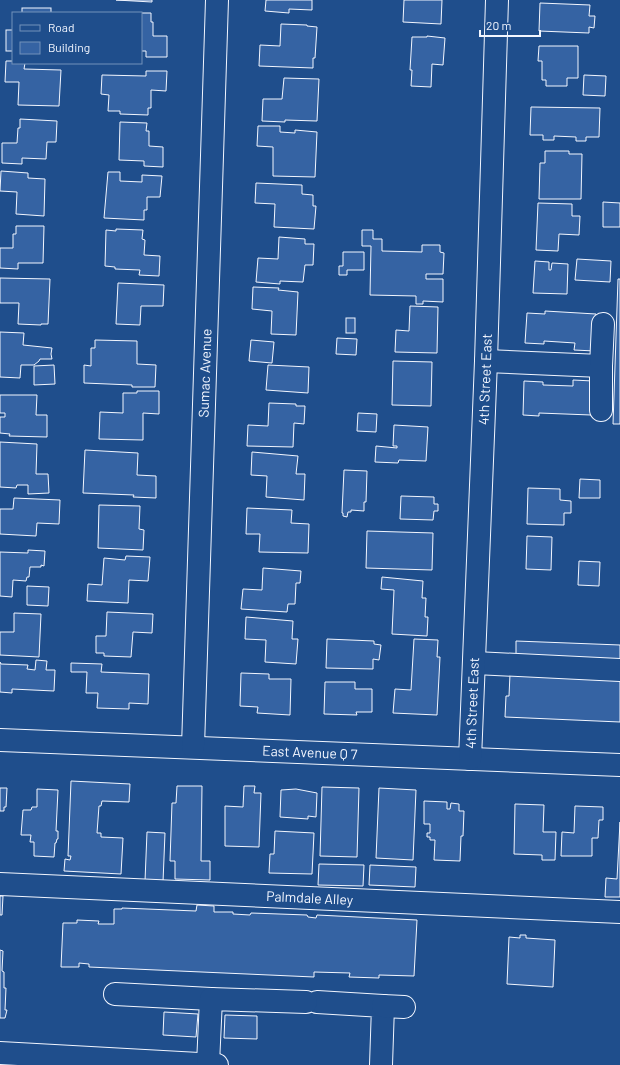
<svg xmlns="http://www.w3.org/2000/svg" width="620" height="1065" viewBox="0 0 620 1065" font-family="Barlow,sans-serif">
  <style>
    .building { fill: #3563a3; stroke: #f2f6ff }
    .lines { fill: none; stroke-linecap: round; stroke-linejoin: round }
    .minor-casing { stroke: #f2f6ff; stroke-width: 24 }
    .minor { stroke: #1f4e8c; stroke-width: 22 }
    .labels { text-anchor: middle; stroke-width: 3; stroke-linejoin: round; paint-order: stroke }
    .street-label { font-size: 14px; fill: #f2f6ff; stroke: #1f4e8c }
  </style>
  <rect width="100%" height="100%" fill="#1f4e8c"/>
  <!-- building -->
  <g class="building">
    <path d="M116,0H152V2Z"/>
    <path d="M266,0H312V10L289,9V13L265,11Z"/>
    <path d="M404,0H442L441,24L403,22Z"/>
    <path d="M540,3L590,5L589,16H595L594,28L589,27V33L539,31Z"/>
    <rect x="22" y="8" width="29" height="5"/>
    <path d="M124,13H151V22H153V36H167V57H146V51H141V13Z"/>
    <path d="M281,24L307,25V26L317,27L315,58H313V68L259,66L260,45L280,46Z"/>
    <rect x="6" y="30" width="7" height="21"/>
    <path d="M427,36L445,38L443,65L432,64L431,87L411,86L412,70H410L412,37H427Z"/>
    <path d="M539,46H578V78H567V86H546V80H542V61H538Z"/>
    <path d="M6,61H13V63H25L24,69L61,70L59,106L18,105L19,82H5Z"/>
    <path d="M146,71H167L166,91L151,90V108H148V115L120,114V111H108L109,95L101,94L102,75L146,76Z"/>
    <path d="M584,75L606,76L605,96L583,95Z"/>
    <path d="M284,78L319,79L317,121L285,120V122L262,121L263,99H282Z"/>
    <path d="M531,107L600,108L599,137H586V141H576V137L554,136V140H543V135H530Z"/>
    <path d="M20,119L57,121L56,142H47L46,159L22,158V164L2,163V143H17L18,128H20Z"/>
    <path d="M120,122L147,123L146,131H149V146L163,147V167L144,166V161L119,160Z"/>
    <path d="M258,126H280V132L295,133V130L317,132L315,177L273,176V147L257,146Z"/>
    <path d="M545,151H569V154H582L581,199H539L540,163H545Z"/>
    <path d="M1,171L28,173V178L45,179L44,216L16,214L17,192L0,191Z"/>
    <path d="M108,172H120V181L142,182V175L162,176L160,197H147V210H144V220L104,218Z"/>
    <path d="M256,183L302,185V194L313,195V206H316L314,229L274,227L275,204L255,203Z"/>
    <path d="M603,202L620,203V227H603Z"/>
    <path d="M538,203L572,204V216H580L579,235L559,234L558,251L536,250Z"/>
    <path d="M16,226H44L43,263H18V269L0,268V248H13V234H16Z"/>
    <path d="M116,229L143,230L142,239L145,240L144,255L160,256L159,276L139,275L140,270L115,269V267L105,266L106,230L116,231Z"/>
    <path d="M362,230H373V239H382V251L422,252V245H440V252L444,253L443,274H426V279H443V302L423,301V304H416V296L370,295L371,246H362Z"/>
    <path d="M279,237L305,239V244H314L313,265H305L303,282L280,281V284L256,282L258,258L278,259Z"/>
    <path d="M343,252H364V270H347V275H339V266H343Z"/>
    <path d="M577,259L611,261L610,282L575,280Z"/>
    <path d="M535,261L549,262V270H551L552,263L568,264L567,294L533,293Z"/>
    <path d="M0,278L50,279L48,324H41V325L18,324L19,303H0Z"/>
    <path d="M618,279H620V424H613Z"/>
    <path d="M118,283L164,285L163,306H141L140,325L116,324Z"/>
    <path d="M253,287L279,288L278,290L298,292L296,335L271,334L272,311L252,309Z"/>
    <path d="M410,306L438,307L437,353L395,352L396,330L409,331Z"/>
    <path d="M545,311L596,314L595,351L574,350L575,343L544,341V344L525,343L527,313L545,314Z"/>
    <rect x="346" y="318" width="9" height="15"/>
    <path d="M0,332L24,333L23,345L52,348L51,354L52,359H40L39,361L34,365H21L20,378L0,377Z"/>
    <path d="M337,338L357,339L356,355L336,354Z"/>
    <path d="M95,340L137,341V364L156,365L155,387H132V385L84,383V365L91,366V348H95Z"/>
    <path d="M251,340L274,342L272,363L249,361Z"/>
    <path d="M393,361L432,362L431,406L392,405Z"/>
    <path d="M54,365L55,384L34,385V366Z"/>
    <path d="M268,365L309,367L308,393L266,390Z"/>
    <path d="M573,380L593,381L591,415L539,413V416L523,415L524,381L543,382V385L573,386Z"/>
    <path d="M137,391H159V414L143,413V440L99,439L100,412L123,413V393H137Z"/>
    <path d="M0,395H37L36,415H47V437L9,436L10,434L0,433V417H5V413H0Z"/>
    <path d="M269,403L296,404V406H305L304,424L294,423L293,447L247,446L248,425L268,426Z"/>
    <path d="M358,413L377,414L376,432L357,431Z"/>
    <path d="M394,425L428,427L426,461L399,460L398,463L375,462L376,446L397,448V446H393Z"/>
    <path d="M0,442L37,444L36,474H48L49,493L28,494V485H17L16,488L0,487Z"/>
    <path d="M85,450L138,453L137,475L156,476V498L133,497L134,495L83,493Z"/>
    <path d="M252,452L298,456L296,474H305L304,500L266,497L267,476L251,475Z"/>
    <path d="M344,470L367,471L366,502H364V511L351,510V512H348L347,517L343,516V513H342Z"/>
    <path d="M580,479L600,480V498H579Z"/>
    <path d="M528,488L560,489V500L571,501V513H564V525L527,524Z"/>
    <path d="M401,496L434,497V504H438V511H434L433,520L400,519Z"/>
    <path d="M14,498L60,500L59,524L37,523L36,536L0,534V509H13Z"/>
    <path d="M99,505L140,506L139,529L144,530L143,550L98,548Z"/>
    <path d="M247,508L292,510L291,523L309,524L308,553L259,552L260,534H246Z"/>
    <path d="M367,531L433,533L432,570L366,568Z"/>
    <path d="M527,536L552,537L551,570L526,569Z"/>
    <path d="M28,550L45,551L44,566L41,565V567H30L29,577H27L26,581L13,580L12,597L0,596V552L28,553Z"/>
    <path d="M126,556L150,557L148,581L129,580L128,603L87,601L88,584L102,585L104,558L125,560Z"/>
    <path d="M579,561L600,562L599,586L578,585Z"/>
    <path d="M263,568L301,571L300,583H296L295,604H288L287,612L241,609L243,589L262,590Z"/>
    <path d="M382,577L423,581L422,598H426L425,617H428L427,636L392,634L394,590L381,589Z"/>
    <path d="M27,586L49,587L48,606L27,605Z"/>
    <path d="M107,612L153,614L152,633L133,632L131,657L104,656V653H96V636H106Z"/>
    <path d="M14,613L41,614L39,657L0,655V632H14Z"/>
    <path d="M246,617L293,621L292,639H298L296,664L265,662L266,640L245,639Z"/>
    <path d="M327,639L374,641V644L381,645L379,660L373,659V669L326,668Z"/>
    <path d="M414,639L438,640L437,657H440L437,715L393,713L395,689L411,690Z"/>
    <path d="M516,641L620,645V663L516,659Z"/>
    <path d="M36,660L47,661L46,670H55L54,691L12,689V693L0,692V662L1,664L28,665L27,669L35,670Z"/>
    <path d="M71,663L102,664L101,672L149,674L148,704L129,703V709L97,708L98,693H86L87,672H71Z"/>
    <path d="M241,673L269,674V679H291L290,715L257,713L258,707L240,706Z"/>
    <path d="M510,674L620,678V722L505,717L506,696H509Z"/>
    <path d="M325,682H355V689H372V712H356L357,715L324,714Z"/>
    <path d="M71,781L130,784L129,802L102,801L101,806H99L97,833H101V837L123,838L121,874L64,871L65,859L70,860L71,856H68Z"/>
    <path d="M177,786H202L201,861H210V880L175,879V861H170L172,803H176Z"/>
    <path d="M244,786H255L254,793H261L259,847L225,846V806L243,807Z"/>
    <path d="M322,787L359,788L357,857L320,856Z"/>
    <path d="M0,788H7L6,807H4V811H0Z"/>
    <path d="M379,788L416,790L413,860L376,858Z"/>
    <path d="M37,789L58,790L56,831H58V839H57L56,843H55L54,857L34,856V842H30L31,835H21L23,810H31L32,807H37Z"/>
    <path d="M296,789L317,793L316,817L308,816V819L280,817L281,790Z"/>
    <path d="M424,801L447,802V809H450L451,803L459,804V811H464L463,836H461L460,861L434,860L435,840H430V837H427V833H430V824H424Z"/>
    <path d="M515,804L544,805L543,832H556L555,860H542V855L514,854Z"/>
    <path d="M575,806L603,807V820H599L598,838H592V856H561L562,832L574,833Z"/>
    <path d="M620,822V897H605L606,878L617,879Z"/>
    <path d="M275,831L314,833L312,874L269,873L270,854H274Z"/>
    <path d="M147,832L165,833L163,882L145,881Z"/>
    <path d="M319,864L364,865L363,886L318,885Z"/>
    <path d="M370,865L416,867L415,887L369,885Z"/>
    <path d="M0,896H3L2,915H0Z"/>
    <path d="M197,905L214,906V912H233V914L250,915L251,913L307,915L308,917L316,918L317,915L417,920L414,976L379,975V978L349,977L350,973L314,972V977L89,967V964L79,963V967H61L63,923H77V920L99,921L98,924H114V909H122V908L196,911Z"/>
    <path d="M520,935H526V938L555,940L553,987L507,984L509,937L520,938Z"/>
    <path d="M0,950L3,951L2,971L4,972V988H6L5,1010H7L5,1018H0Z"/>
    <path d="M164,1012L198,1014L196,1037L163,1035Z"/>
    <path d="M225,1015L257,1016V1039L224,1038Z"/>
  </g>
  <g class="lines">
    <!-- minor casing -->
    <g class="minor-casing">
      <g id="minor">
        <path d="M486,361L601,366"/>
        <path d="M601,410V366L603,324"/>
        <path d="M475,663L620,670"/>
        <path id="s1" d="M0,740L620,765"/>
        <path id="s2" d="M193,747L217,0"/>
        <path id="s3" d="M470,759L486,361L497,0"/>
        <path id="s4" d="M0,884L620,912"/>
        <path d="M115,994L211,999"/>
        <path d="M317,1002L383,1006L381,1065"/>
        <path d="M383,1006L404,1007"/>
        <path d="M0,1053L217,1065"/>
        <path d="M208,1064L211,999L306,1002"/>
      </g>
    </g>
    <!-- minor -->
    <use href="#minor" class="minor"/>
  </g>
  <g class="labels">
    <!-- street labels -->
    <g class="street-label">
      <text dy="5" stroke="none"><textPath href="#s2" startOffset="374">Sumac Avenue</textPath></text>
      <text dy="5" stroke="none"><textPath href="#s3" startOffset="380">4th Street East</textPath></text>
      <text dy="5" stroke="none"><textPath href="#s3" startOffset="56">4th Street East</textPath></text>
      <text dy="5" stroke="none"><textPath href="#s1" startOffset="310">East Avenue Q 7</textPath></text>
      <text dy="5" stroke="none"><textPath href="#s4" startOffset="310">Palmdale Alley</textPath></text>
    </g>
  </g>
  <!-- legend -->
  <rect x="12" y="12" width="130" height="52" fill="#1f4e8c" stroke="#7391ba"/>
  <rect x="20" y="25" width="20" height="6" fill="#1f4e8c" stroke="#7391ba"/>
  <text x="48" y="32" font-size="12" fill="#f2f6ff">Road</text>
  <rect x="20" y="42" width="20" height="12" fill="#3563a3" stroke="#7391ba"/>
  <text x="48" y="52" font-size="12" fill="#f2f6ff">Building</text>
  <!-- scale -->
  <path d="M480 30v6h60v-6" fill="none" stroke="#f2f6ff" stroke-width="2"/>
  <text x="486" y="30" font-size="12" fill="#f2f6ff" stroke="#1f4e8c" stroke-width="3" paint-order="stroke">20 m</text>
</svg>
